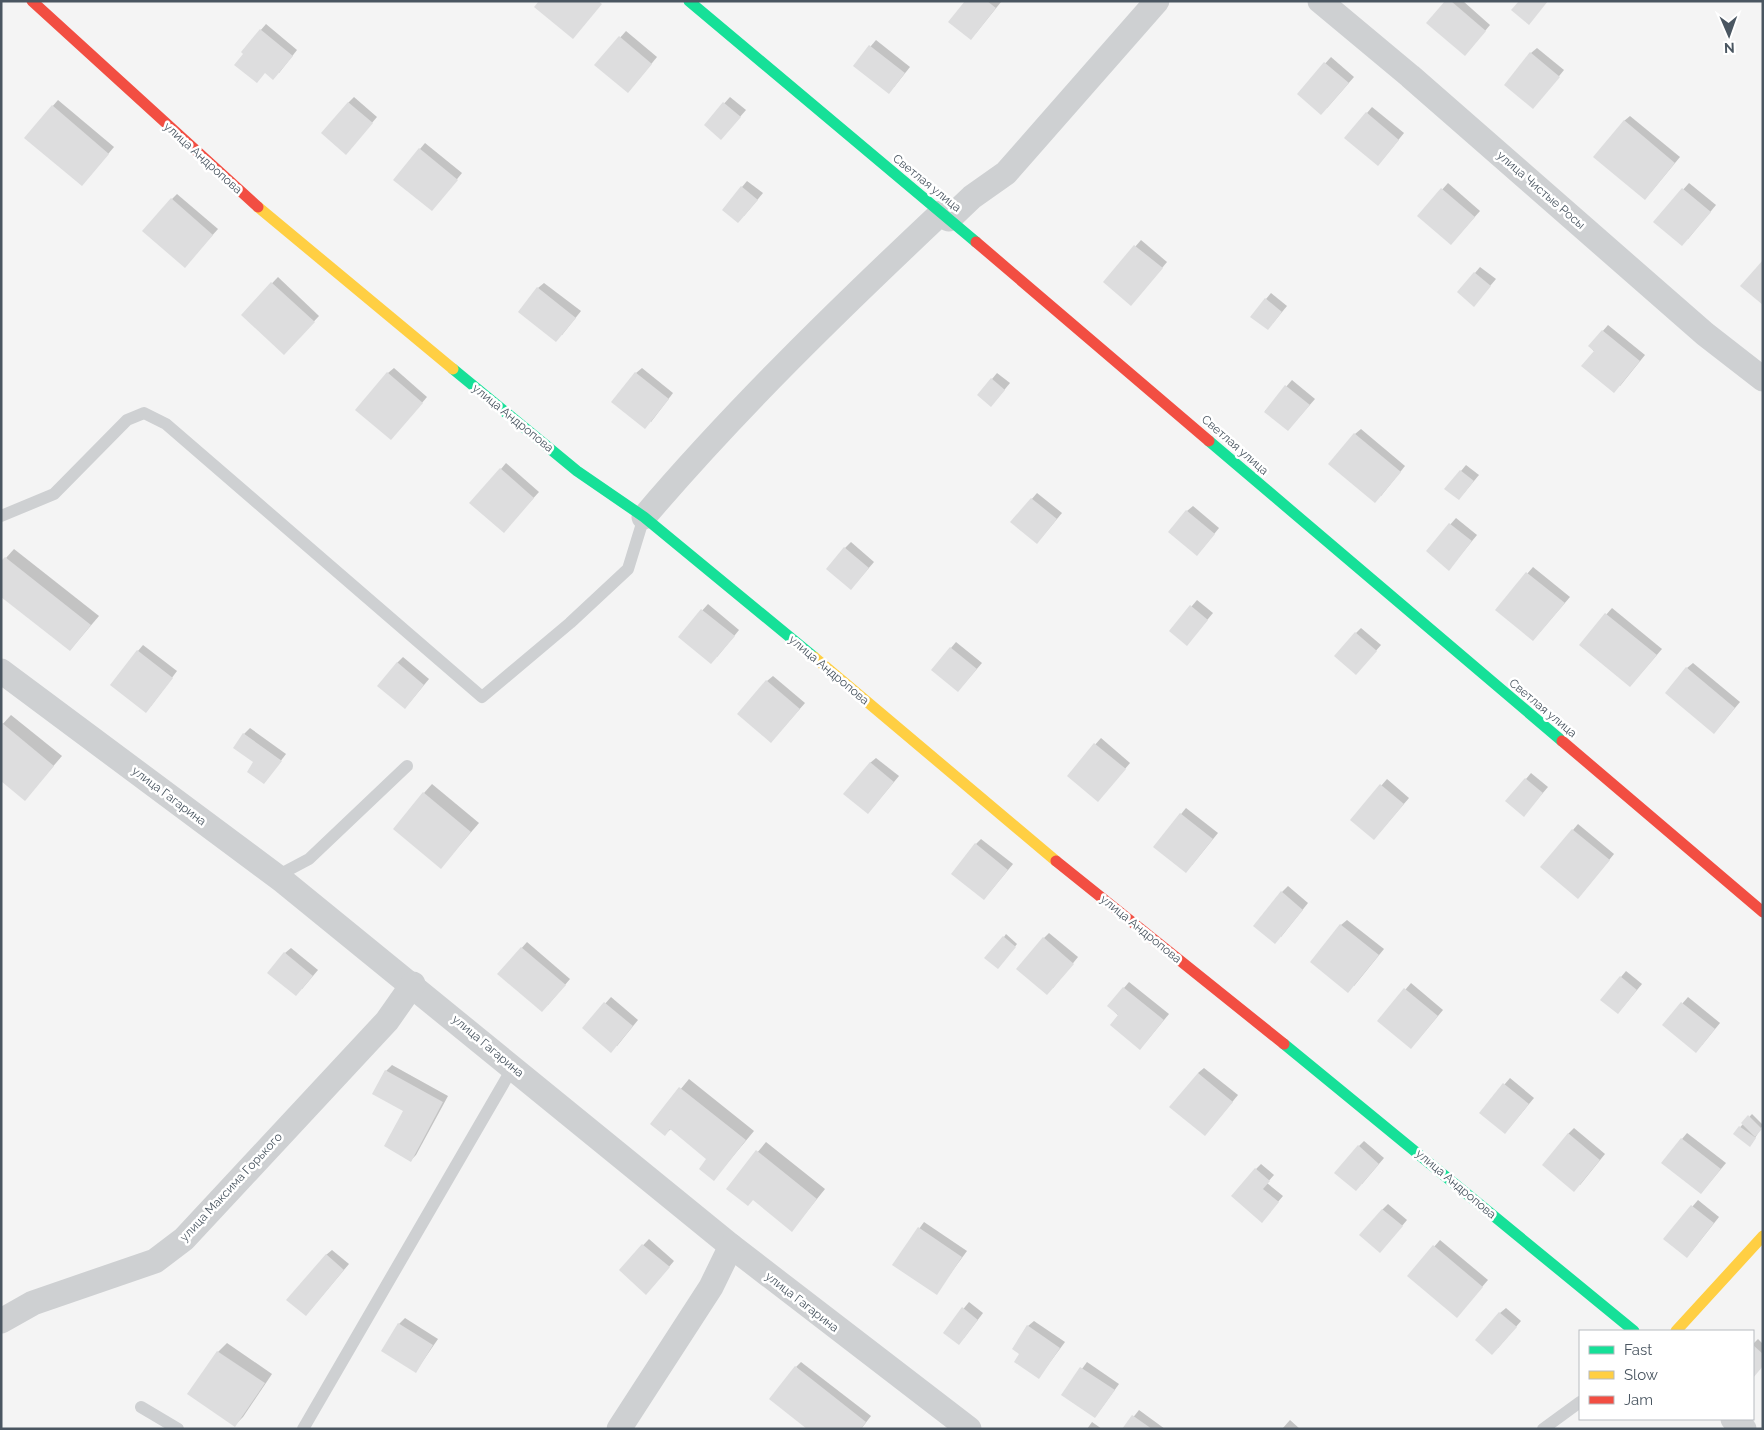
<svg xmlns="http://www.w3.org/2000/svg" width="1764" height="1430" viewBox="0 0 1764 1430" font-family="Raleway,sans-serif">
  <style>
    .shadow { fill: #0003 }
    .building { fill: #ddddde }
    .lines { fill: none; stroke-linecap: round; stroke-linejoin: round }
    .lane { stroke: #ced0d2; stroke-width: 12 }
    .street { stroke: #ced0d2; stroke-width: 25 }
    .fast { stroke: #16e098; stroke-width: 11 }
    .slow { stroke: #ffcf43; stroke-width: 11 }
    .jam { stroke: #f24e42; stroke-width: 11 }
    .labels { text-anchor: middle; stroke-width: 5; stroke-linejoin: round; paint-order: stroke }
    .street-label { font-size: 12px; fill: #4a5661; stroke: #fff }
  </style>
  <rect width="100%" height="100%" fill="#f4f4f4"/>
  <!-- shadow -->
  <g class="shadow">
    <path d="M966,1H1000L1001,2L976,33Z"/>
    <path d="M1447,1H1463L1490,25L1470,49Z"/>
    <path d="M266,24L297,50L279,73L242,52Z"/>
    <path d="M626,31L657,57L633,86L596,65Z"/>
    <path d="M876,40L910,67L894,87L855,65Z"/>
    <path d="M1537,48L1564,70L1538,102L1531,53Z"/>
    <path d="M1331,57L1354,77L1327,108L1298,94Z"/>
    <path d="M354,97L377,117L351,147L348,103Z"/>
    <path d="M730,97L746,110L726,133L705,125Z"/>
    <path d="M58,100L114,147L87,179L26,137Z"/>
    <path d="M1372,107L1404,133L1383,159L1367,113Z"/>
    <path d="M1630,116L1680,157L1651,192L1624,121Z"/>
    <path d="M425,143L462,173L437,204L395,179Z"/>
    <path d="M747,181L763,193L744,216L742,187Z"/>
    <path d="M1448,183L1480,211L1456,238L1419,216Z"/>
    <path d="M1689,183L1716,205L1688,239L1655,222Z"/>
    <path d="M177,194L218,229L190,260L172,199Z"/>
    <path d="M1141,240L1167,262L1137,298L1105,282Z"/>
    <path d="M1480,267L1496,279L1479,299L1459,292Z"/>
    <path d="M278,277L319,316L289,348L242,315Z"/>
    <path d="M544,283L581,311L562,335L538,288Z"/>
    <path d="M1271,293L1287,306L1273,323L1266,299Z"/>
    <path d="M1608,325L1645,355L1620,386L1590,346Z"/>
    <path d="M394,368L427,397L396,433L388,373Z"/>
    <path d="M642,368L673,393L651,422L636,373Z"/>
    <path d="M997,373L1010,383L996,400L992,379Z"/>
    <path d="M1292,380L1315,399L1293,424L1265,411Z"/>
    <path d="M1361,429L1405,466L1381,496L1355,434Z"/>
    <path d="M506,463L539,492L509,525L501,469Z"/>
    <path d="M1466,465L1479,475L1464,493L1461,471Z"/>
    <path d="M1037,493L1062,513L1042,537L1012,522Z"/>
    <path d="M1193,506L1219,528L1202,549L1187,511Z"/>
    <path d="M1456,518L1477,535L1454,563L1427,551Z"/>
    <path d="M851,542L874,562L856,583L845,548Z"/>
    <path d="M14,549L99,616L70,650L6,558Z"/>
    <path d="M1533,567L1570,597L1533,640L1497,609Z"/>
    <path d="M1197,600L1213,613L1192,638L1171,631Z"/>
    <path d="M708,604L739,630L717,657L680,636Z"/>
    <path d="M1612,608L1662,649L1630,686L1580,645Z"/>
    <path d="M1361,628L1381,645L1361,668L1356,633Z"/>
    <path d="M956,642L982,663L963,685L951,648Z"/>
    <path d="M143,645L177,671L151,706L138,651Z"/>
    <path d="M403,657L429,679L410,702L397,663Z"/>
    <path d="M1693,663L1740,702L1719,727L1687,668Z"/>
    <path d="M773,676L805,703L776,736L767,681Z"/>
    <path d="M11,715L62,756L25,799L1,726Z"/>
    <path d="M250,728L286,754L264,783L244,734Z"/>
    <path d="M1101,738L1130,763L1103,795L1068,776Z"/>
    <path d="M876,758L899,776L873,807L870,763Z"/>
    <path d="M1531,773L1548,787L1529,809L1526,779Z"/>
    <path d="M1387,779L1409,798L1379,833L1352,820Z"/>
    <path d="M432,784L479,823L441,867L424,793Z"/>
    <path d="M1186,808L1218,833L1192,865L1155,846Z"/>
    <path d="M1578,824L1614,854L1583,892L1542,867Z"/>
    <path d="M981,839L1013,864L989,893L976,844Z"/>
    <path d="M1288,886L1308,903L1281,937L1282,892Z"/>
    <path d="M1347,920L1384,949L1354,986L1341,925Z"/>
    <path d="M1049,933L1078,957L1053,988L1044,938Z"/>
    <path d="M1006,934L1017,944L1000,965L1004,937Z"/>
    <path d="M527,942L570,979L548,1005L499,974Z"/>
    <path d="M291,948L318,970L302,989L285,953Z"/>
    <path d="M1626,971L1642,984L1623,1007L1602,1000Z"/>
    <path d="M1129,982L1169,1014L1145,1043L1109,1006Z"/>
    <path d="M1411,983L1443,1010L1417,1041L1379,1021Z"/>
    <path d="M611,997L638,1020L617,1046L584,1028Z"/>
    <path d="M1688,997L1720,1023L1702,1045L1664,1025Z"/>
    <path d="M392,1065L448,1096L416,1155L411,1160L405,1111L386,1071Z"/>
    <path d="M1204,1068L1238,1095L1210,1129L1198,1073Z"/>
    <path d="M1510,1078L1534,1098L1510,1127L1481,1112Z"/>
    <path d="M689,1079L754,1131L714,1179L708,1159L671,1129L665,1134L652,1124Z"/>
    <path d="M1752,1114L1763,1125L1752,1143L1734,1134Z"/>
    <path d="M1574,1128L1605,1154L1580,1185L1568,1134Z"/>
    <path d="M1687,1133L1726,1163L1701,1193L1682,1139Z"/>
    <path d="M1364,1141L1384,1158L1362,1184L1359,1146Z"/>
    <path d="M766,1142L825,1189L792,1230L753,1199L728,1188Z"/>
    <path d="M1261,1164L1274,1175L1267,1183L1283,1196L1267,1215L1256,1169Z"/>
    <path d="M1698,1200L1719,1217L1692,1251L1665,1239Z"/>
    <path d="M1388,1204L1407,1220L1385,1246L1382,1210Z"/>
    <path d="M924,1222L967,1251L936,1293L894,1264Z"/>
    <path d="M649,1239L674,1261L652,1287L620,1270Z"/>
    <path d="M1440,1240L1488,1280L1462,1310L1409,1276Z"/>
    <path d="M332,1250L349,1264L311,1309L326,1255Z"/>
    <path d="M969,1302L983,1313L964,1338L944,1333Z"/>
    <path d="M1506,1308L1521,1321L1498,1348L1500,1313Z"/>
    <path d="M405,1318L438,1339L416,1371L399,1324Z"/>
    <path d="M1034,1321L1065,1342L1039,1377L1020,1353L1028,1326Z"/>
    <path d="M1758,1339L1763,1344V1365L1753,1377V1344Z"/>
    <path d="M227,1343L272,1374L243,1417L235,1425L189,1394L218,1352Z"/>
    <path d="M801,1362L871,1416L861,1429L796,1367Z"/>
    <path d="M1087,1362L1119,1384L1095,1417L1063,1395Z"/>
    <path d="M1139,1410L1165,1429H1124Z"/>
    <path d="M1290,1420L1300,1429H1282Z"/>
    <path d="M1092,1422L1102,1429H1087Z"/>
  </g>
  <!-- building -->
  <g class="building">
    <path d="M539,1H598L602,4L573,39L534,7Z"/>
    <path d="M965,1H987L996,8L971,40L948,22Z"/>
    <path d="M1445,1H1451L1486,31L1465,56L1426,23Z"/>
    <path d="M1519,1H1548L1529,25L1511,10Z"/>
    <path d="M260,29L293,56L273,80L265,73L257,83L234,65L243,54L241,52Z"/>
    <path d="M619,36L652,64L628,93L594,65Z"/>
    <path d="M869,45L905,73L889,94L853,66Z"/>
    <path d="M1530,52L1560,77L1533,109L1504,85Z"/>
    <path d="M1324,62L1349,83L1321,115L1297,94Z"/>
    <path d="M348,102L373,123L346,155L321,133Z"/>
    <path d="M723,102L741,117L721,140L704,125Z"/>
    <path d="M52,105L109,154L82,186L24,138Z"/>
    <path d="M1366,112L1399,140L1378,166L1344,138Z"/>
    <path d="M1624,120L1675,163L1645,200L1593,157Z"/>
    <path d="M419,148L458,180L432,211L393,180Z"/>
    <path d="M741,186L758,200L738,223L722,210Z"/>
    <path d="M1441,188L1475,217L1451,245L1417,216Z"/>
    <path d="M1682,188L1711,212L1682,246L1653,222Z"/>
    <path d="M171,198L213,235L185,268L142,231Z"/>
    <path d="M1134,245L1163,268L1131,306L1103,282Z"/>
    <path d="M1763,260V305L1740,286Z"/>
    <path d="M1474,272L1491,286L1474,307L1457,292Z"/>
    <path d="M271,282L315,322L284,355L241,315Z"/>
    <path d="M537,287L576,318L556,342L518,312Z"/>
    <path d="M1265,298L1282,312L1268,330L1250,317Z"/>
    <path d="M1602,330L1640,361L1614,393L1581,366L1594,351L1588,346Z"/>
    <path d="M387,372L423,403L391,440L355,410Z"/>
    <path d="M635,372L669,399L645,429L611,402Z"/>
    <path d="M991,378L1005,390L991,407L977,395Z"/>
    <path d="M1285,385L1310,405L1288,431L1264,412Z"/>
    <path d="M1354,433L1401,472L1375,503L1328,464Z"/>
    <path d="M500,468L534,498L504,533L469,503Z"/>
    <path d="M1460,470L1474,481L1459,500L1444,489Z"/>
    <path d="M1031,498L1057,519L1037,544L1010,522Z"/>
    <path d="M1186,510L1215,534L1197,556L1168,532Z"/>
    <path d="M1449,523L1472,541L1449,571L1426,551Z"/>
    <path d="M844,547L869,568L851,590L826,569Z"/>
    <path d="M5,557L91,625L70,651L1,597V561Z"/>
    <path d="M1526,572L1565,603L1533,641L1495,610Z"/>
    <path d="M1190,605L1208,620L1187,646L1169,631Z"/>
    <path d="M701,609L735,636L711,664L678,637Z"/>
    <path d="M1605,613L1657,655L1630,687L1579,645Z"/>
    <path d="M1355,632L1377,651L1356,675L1334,656Z"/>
    <path d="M950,647L977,669L958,692L931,670Z"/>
    <path d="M137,650L173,678L146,713L110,685Z"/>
    <path d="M397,662L424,685L405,709L377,686Z"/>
    <path d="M1686,667L1735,708L1714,734L1665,693Z"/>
    <path d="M766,680L800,709L771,743L737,714Z"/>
    <path d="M1,722L54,766L25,801L1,781Z"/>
    <path d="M243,733L282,761L264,784L247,772L253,762L233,748Z"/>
    <path d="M1094,743L1126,769L1098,802L1067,776Z"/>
    <path d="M870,762L894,782L868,814L843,794Z"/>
    <path d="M1525,778L1543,793L1524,817L1505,801Z"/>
    <path d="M1380,784L1404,804L1374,840L1350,820Z"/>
    <path d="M423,792L471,832L441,869L393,829Z"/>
    <path d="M1180,813L1213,839L1186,873L1153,847Z"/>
    <path d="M1572,829L1610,860L1578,899L1540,867Z"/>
    <path d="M975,843L1008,870L984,900L951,874Z"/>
    <path d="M1281,891L1303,910L1275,944L1253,926Z"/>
    <path d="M1340,924L1379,955L1348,993L1310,962Z"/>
    <path d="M1003,936L1016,947L998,969L984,958Z"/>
    <path d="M1043,937L1074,964L1047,995L1016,969Z"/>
    <path d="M521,947L566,985L542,1012L497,974Z"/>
    <path d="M284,952L313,976L296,996L267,973Z"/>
    <path d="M1620,976L1637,990L1618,1014L1600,1000Z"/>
    <path d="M1123,987L1164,1020L1140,1050L1110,1025L1118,1015L1107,1006Z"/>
    <path d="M1404,988L1438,1016L1411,1049L1377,1021Z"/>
    <path d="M604,1002L633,1026L611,1053L582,1028Z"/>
    <path d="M1681,1002L1715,1029L1696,1053L1662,1025Z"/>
    <path d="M385,1070L443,1102L411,1162L384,1146L403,1111L372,1094Z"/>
    <path d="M1198,1073L1233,1102L1205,1136L1169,1107Z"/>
    <path d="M1503,1083L1529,1104L1505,1134L1479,1113Z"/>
    <path d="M679,1087L746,1140L714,1181L699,1169L706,1159L670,1129L665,1136L650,1124Z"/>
    <path d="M1748,1115L1762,1129L1755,1137L1741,1123Z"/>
    <path d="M1739,1126L1756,1138L1750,1147L1733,1134Z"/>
    <path d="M1568,1133L1600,1160L1574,1192L1542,1165Z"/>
    <path d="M1681,1138L1721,1169L1701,1194L1661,1163Z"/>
    <path d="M1358,1145L1379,1164L1356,1191L1334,1173Z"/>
    <path d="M756,1150L817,1199L792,1232L753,1200L748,1206L726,1189Z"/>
    <path d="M1255,1168L1270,1181L1263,1189L1279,1202L1262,1223L1231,1196Z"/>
    <path d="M1691,1205L1714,1223L1687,1258L1663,1239Z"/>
    <path d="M1382,1209L1403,1226L1380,1253L1359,1235Z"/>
    <path d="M918,1227L962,1257L937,1295L892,1265Z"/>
    <path d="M642,1244L670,1267L646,1295L619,1270Z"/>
    <path d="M1433,1245L1483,1287L1457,1318L1407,1276Z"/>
    <path d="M326,1254L344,1270L306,1316L286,1300Z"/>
    <path d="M962,1307L978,1320L959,1345L943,1333Z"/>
    <path d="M1499,1312L1517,1327L1492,1355L1475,1340Z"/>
    <path d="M398,1323L433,1345L416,1373L381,1351Z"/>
    <path d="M1027,1325L1060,1348L1039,1379L1014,1362L1019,1354L1012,1349Z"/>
    <path d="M1753,1345L1763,1354V1366L1753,1378Z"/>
    <path d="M217,1351L265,1383L235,1427L187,1394Z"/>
    <path d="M795,1366L866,1422L861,1429H807L769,1399Z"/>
    <path d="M1080,1367L1115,1390L1095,1418L1061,1395Z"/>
    <path d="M1132,1415L1152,1429H1122Z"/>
  </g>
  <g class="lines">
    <!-- lane -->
    <g class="lane">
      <path d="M1,516L54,494L127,420L144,413L166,424L482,697L570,623L628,569L644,517"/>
      <path d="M277,876L309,859L407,766"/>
      <path d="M141,1407L178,1429"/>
      <path d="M303,1429L513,1067"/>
      <path d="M1543,1429L1580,1402"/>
    </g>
    <!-- street -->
    <g class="street">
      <path d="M1320,1L1410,76L1705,334L1763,379"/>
      <path d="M949,219L972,197L1006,173L1157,1"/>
      <path d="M644,517C735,410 838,310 941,213"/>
      <path d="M1,671L283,881L731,1246L969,1429"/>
      <path d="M1,1321L33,1303L155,1261L184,1239L387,1021L413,984"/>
      <path d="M1733,1419L1744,1429"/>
      <path d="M619,1429L711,1287L731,1246"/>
    </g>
    <!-- fast -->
    <g class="fast">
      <path d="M689,1L976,242"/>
      <path d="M453,369L577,471L644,517L814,657"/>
      <path d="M1209,441L1562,741"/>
      <path d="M1284,1044L1634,1331"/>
    </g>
    <!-- slow -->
    <g class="slow">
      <path d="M258,207L453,369"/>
      <path d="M814,657L1056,861"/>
      <path d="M1676,1331L1763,1236"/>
    </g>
    <!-- jam -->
    <g class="jam">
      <path d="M32,1L258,207"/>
      <path d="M976,242L1209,441"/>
      <path d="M1562,741L1763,912"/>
      <path d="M1056,861L1284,1044"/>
    </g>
  </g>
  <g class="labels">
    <!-- street labels -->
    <g class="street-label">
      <text transform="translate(203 158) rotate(42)" y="4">улица Андропова</text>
      <text transform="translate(927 183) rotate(39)" y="4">Светлая улица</text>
      <text transform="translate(1541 190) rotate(41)" y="4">улица Чистые Росы</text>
      <text transform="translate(513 418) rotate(39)" y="4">улица Андропова</text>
      <text transform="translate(1235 445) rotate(41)" y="4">Светлая улица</text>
      <text transform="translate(829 670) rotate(40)" y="4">улица Андропова</text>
      <text transform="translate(1543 708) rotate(40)" y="4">Светлая улица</text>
      <text transform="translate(169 796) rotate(37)" y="4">улица Гагарина</text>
      <text transform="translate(1141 929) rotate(39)" y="4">улица Андропова</text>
      <text transform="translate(488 1046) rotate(40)" y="4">улица Гагарина</text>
      <text transform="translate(1456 1184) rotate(40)" y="4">улица Андропова</text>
      <text transform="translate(231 1187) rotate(-47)" y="4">улица Максима Горького</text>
      <text transform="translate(802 1302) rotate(38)" y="4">улица Гагарина</text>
    </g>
  </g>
  <!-- border -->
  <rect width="1764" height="1430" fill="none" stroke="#4a5661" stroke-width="5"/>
  <!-- legend -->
  <rect x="1579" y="1330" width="175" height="90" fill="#ffffff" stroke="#b7bbc0"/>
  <rect x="1589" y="1346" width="25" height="8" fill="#16e098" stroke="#b7bbc0"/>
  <text x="1624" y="1355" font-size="15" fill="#4a5661">Fast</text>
  <rect x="1589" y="1371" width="25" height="8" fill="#ffcf43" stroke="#b7bbc0"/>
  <text x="1624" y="1380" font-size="15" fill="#4a5661">Slow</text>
  <rect x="1589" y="1396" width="25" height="8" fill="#f24e42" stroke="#b7bbc0"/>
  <text x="1624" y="1405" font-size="15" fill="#4a5661">Jam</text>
  <!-- north arrow -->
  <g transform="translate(1729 35) rotate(178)" stroke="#ffffff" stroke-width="4" paint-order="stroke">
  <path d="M0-4L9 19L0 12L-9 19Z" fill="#4a5661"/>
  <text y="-8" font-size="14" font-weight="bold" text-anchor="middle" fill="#4a5661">N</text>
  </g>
</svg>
